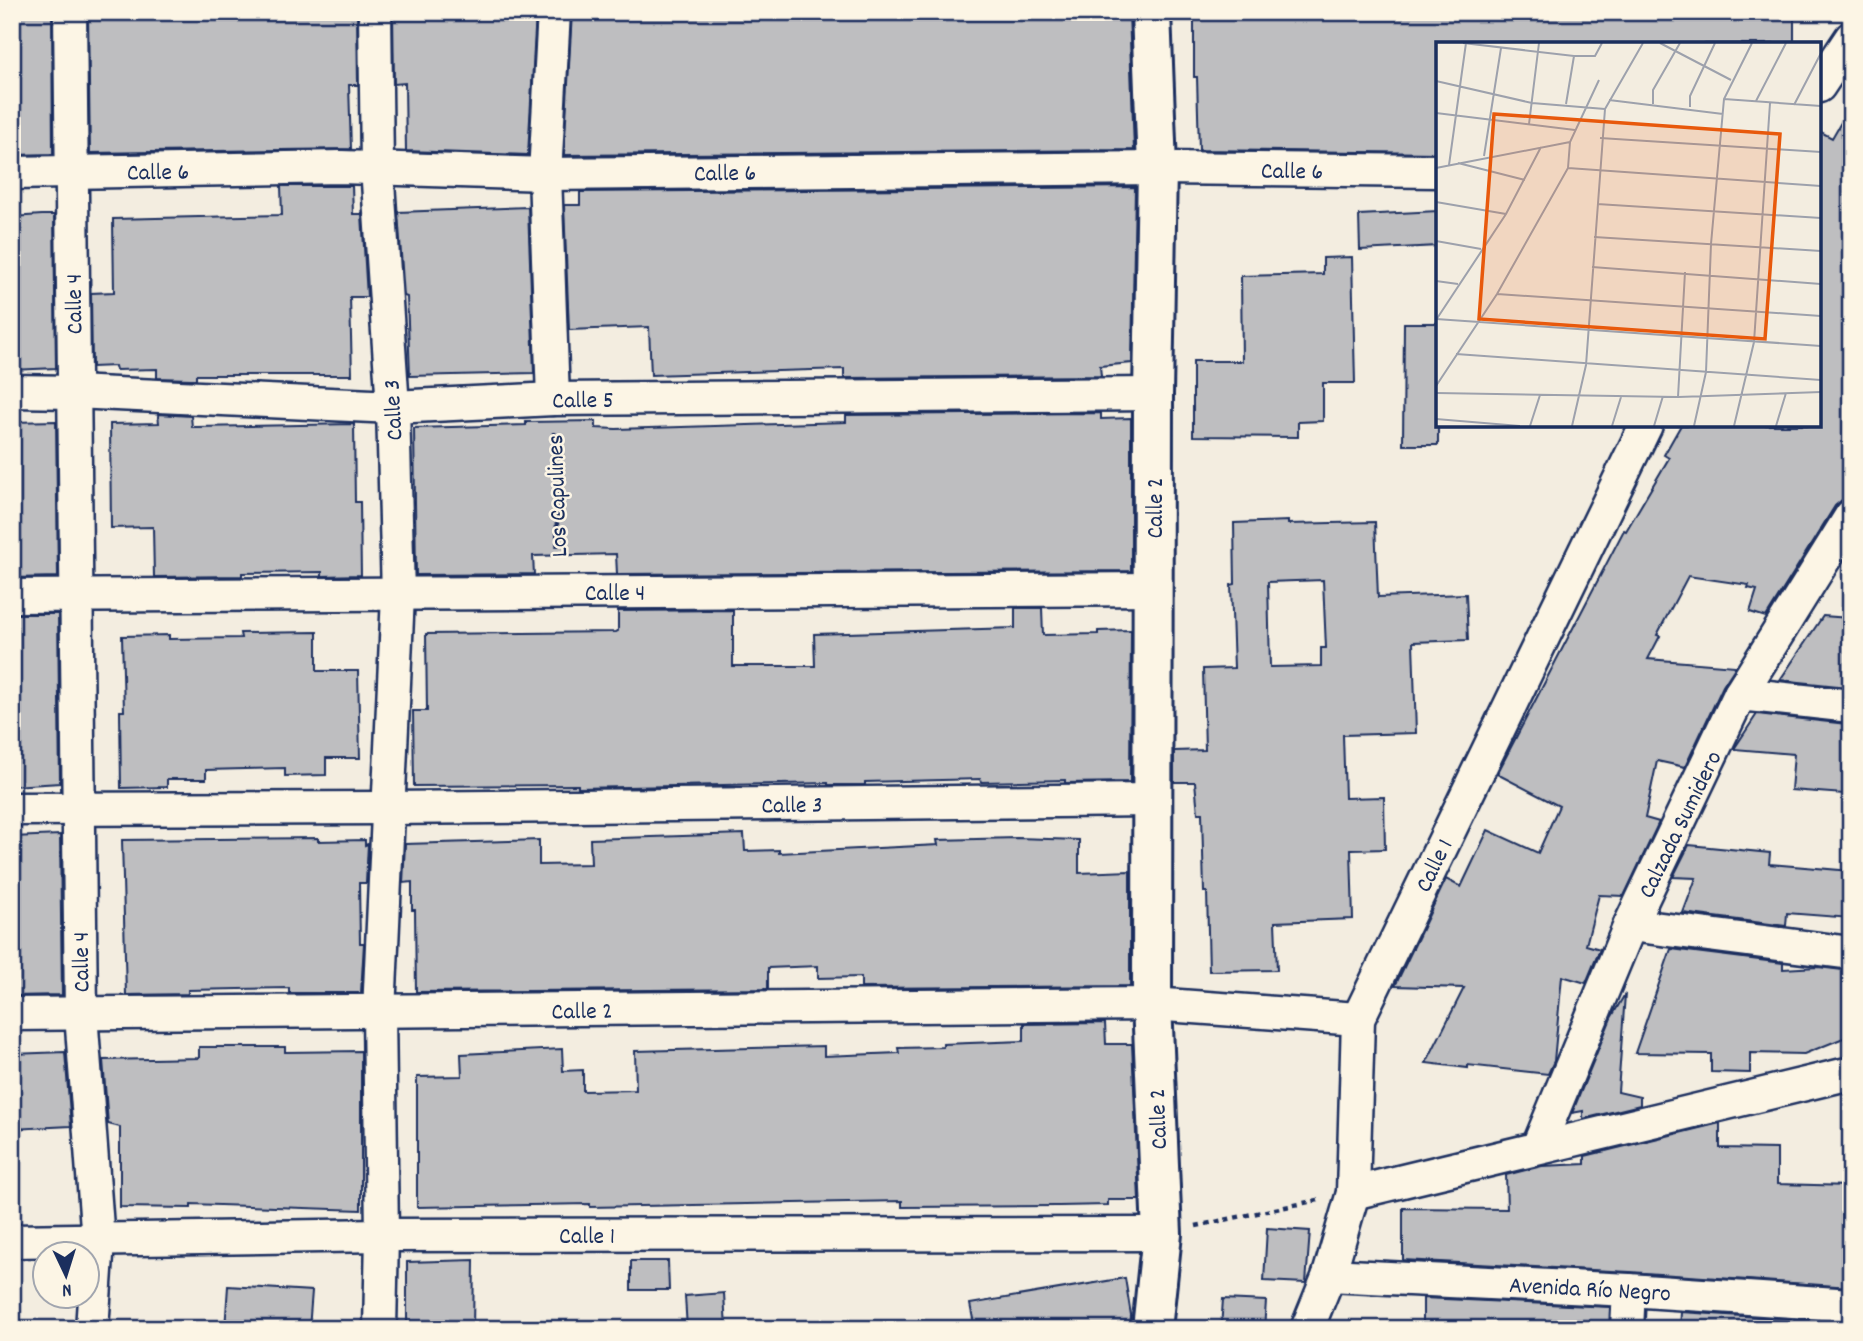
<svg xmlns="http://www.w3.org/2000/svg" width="1863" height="1341" viewBox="0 0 1863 1341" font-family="Dekko,sans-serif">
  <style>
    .building { fill: #bebec0; stroke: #1b2f5e; stroke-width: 2; fill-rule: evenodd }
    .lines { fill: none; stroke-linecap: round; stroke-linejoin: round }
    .street-casing { stroke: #1b2f5e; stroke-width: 37 }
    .secondary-casing { stroke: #1b2f5e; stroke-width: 44 }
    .path { stroke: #1b2f5e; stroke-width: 4.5; stroke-dasharray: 5 5; stroke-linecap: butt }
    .street { stroke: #fcf5e5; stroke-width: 32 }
    .secondary { stroke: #fcf5e5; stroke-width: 38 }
    .labels { text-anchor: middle; stroke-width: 5; stroke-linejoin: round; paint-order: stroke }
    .street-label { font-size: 24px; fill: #1b2f5e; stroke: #fcf5e5 }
    .inset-road { fill: none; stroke: #9da1ac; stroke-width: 2 }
    .view { fill: #e8590c; fill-opacity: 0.15; stroke: #e8590c; stroke-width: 3.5 }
    .inset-edge { fill: none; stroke: #1b2f5e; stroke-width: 3.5 }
  </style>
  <rect width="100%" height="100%" fill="#f3ede0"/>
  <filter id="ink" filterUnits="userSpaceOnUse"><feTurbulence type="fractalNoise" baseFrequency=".0143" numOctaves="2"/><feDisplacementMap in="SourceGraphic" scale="14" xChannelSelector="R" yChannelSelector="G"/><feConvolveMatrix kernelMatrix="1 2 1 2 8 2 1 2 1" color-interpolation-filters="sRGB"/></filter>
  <g filter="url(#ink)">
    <!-- building -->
    <g class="building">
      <path d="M16,12H52L53,154L12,155V18H17Z"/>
      <path d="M88,12H357L358,85H349L351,149L90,153Z"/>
      <path d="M393,12H536L528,155L406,151L405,83L394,84Z"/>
      <path d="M572,12H1129L1134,150L564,155Z"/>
      <path d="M1194,12H1794V44H1438V153L1199,150L1197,77H1194Z"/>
      <path d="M1851,105V485L1849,498L1842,500L1835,506L1766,617L1750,612L1757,590L1748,588L1749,585L1688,576L1657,635L1660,636L1648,659L1736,666L1723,686L1685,767L1657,761L1645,818L1659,822L1624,896L1599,895L1586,945L1600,949L1586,983L1562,976L1554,1061L1548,1074L1468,1065V1068L1426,1063L1464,988L1395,986L1446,879L1461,887L1488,830L1538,853L1559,806L1497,774L1624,530L1626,531L1669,458L1664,455L1681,425H1819V131L1832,138Z"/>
      <path d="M281,186H352L353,214H362L367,297H350L352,375H196V379H191L157,378V369L116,370L115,366L92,367L91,293L114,292L113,219L282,215Z"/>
      <path d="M1135,187L1132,363L1100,366L1101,376L844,378V369L651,375L649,327L569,330L564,205H580V192Z"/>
      <path d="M528,207L534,373L410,376L407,297L404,296L398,212Z"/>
      <path d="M1438,211V246L1360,250L1359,215Z"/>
      <path d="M42,215H54L56,368L12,370V217Z"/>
      <path d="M1352,257L1355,383H1323V421L1298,422V437L1193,436V361H1242L1241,276L1323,274V258Z"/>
      <path d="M1404,323H1438V445H1403Z"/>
      <path d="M1101,413V419L1131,418V571L617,574L616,554L533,556L534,574L416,575L414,428L526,425V422L596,421V428L616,429L846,422V415Z"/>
      <path d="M158,414L191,416L192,427H197L354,424L355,502H360L361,575L322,576V572L242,573V576L154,577L153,527L111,528L110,424L159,423Z"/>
      <path d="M56,421L58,577L12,578V422Z"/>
      <path d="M1288,521V524L1375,522L1378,597L1466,594L1468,640L1413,642L1416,733L1343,735L1345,798L1384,797L1385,849L1351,850L1353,919L1275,922L1277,970L1209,971L1207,892H1204L1202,813H1198L1195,782H1174V751L1205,750L1203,669L1234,668L1231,585L1235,584L1234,523ZM1323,580L1326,648H1321V666L1270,667L1268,582Z"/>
      <path d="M1015,608H1042L1043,635L1098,634V631L1131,630L1130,782L1065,783V780L981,782L980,779L865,782V785H828V783L578,788V785L414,786L413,711H427L426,634L616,632L618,631V611L733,610V666H815L814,634L1015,628Z"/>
      <path d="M12,614H58L60,783L12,786Z"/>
      <path d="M1823,616L1849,618L1848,687L1780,680Z"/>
      <path d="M317,632V671H358L360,758H326V775L285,776V768L206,770V779H167V787L121,788L120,711H124L122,636L169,635V639L241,638L240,633Z"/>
      <path d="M1757,714L1847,724L1849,727L1844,794L1791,790L1794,754L1734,749Z"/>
      <path d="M744,834L745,851L779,850V853L938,845L937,840L1017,838L1079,840V873L1130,871V986L861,988V977L818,978V966L768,968V989L416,992L415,910H412V882L403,883L405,844L539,840V865L591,864L590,839Z"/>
      <path d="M60,835L62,995L12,996V837Z"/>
      <path d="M318,838V841L365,840V845L368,844L366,883H359L360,943H364L361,993H289V988L188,990V994L126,995L122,840Z"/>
      <path d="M1689,845L1770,853L1769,864L1851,871V918L1787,913L1786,926L1683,913L1696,878L1673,877Z"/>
      <path d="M1671,949L1783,963V969L1818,967L1851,971V1035L1804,1054L1750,1053V1073L1711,1072V1054L1635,1053Z"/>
      <path d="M1625,994L1618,1092L1640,1097V1105L1583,1119V1111L1572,1113L1611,1018Z"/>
      <path d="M1105,1023L1106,1044H1132L1139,1200H1108V1205L1059,1206L902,1207V1201L590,1207V1204L417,1207V1077L462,1076L461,1054L562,1049L563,1071L583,1070V1091L636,1090L635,1051L824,1046V1056L899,1053L898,1048L943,1047V1044L1024,1041V1024Z"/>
      <path d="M199,1047H285V1052L361,1051V1210L191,1204V1208L120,1207V1127L108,1124L103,1060L199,1058Z"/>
      <path d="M65,1052L71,1126L12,1129V1054Z"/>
      <path d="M1720,1123V1148L1777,1149V1184L1851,1186V1287L1630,1272L1403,1260V1208L1507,1209L1506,1175L1542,1166L1585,1164V1156Z"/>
      <path d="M1267,1228L1310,1231L1306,1283L1264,1281Z"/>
      <path d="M474,1260L473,1329H443V1322L407,1323V1262Z"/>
      <path d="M631,1261H668L669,1290H631Z"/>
      <path d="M1125,1278L1131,1315L1130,1329H975L970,1304Z"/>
      <path d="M228,1286L312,1291L309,1329H225Z"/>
      <path d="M724,1293L726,1329H687L685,1296Z"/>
      <path d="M1423,1298L1610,1307L1609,1329H1423Z"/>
      <path d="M1223,1299L1266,1301L1264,1329H1221Z"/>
      <path d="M1681,1312L1851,1323V1329H1680Z"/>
    </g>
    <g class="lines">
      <!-- street casing -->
      <g class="street-casing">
        <g id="street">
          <path d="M70,12L81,1014L98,1241L92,1329"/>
          <path d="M375,12L377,167L393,407L398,595L379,1012L382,1235L380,1329"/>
          <path d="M1819,86L1851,38"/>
          <path d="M12,173L341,167L545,174L1157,168L1438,171"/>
          <path d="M12,391L74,392L393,407L553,399L1153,394"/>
          <path d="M553,399L545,174L554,12"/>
          <path d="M12,596L1155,589"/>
          <path d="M1740,694L1851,706"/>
          <path d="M12,809L388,808L1153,800"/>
          <path d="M1630,925L1851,953"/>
          <path d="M12,1014L1152,1004L1358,1019"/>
          <path d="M1538,1147L1630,925L1740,694L1851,516"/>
          <path d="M1353,1193L1851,1073"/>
          <path d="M12,1241L382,1235L1162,1234"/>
          <path d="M1329,1275L1629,1290L1851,1305"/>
          <path d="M1307,1329L1329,1275L1353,1193L1358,1019L1646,425"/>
          <path d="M1627,1329L1629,1290"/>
        </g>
      </g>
      <!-- secondary casing -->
      <g class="secondary-casing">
        <path id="secondary" d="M1151,12L1157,168L1153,394L1152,1004L1162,1234L1152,1329"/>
      </g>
      <!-- path -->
      <g class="path">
        <path d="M554,432L558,560"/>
        <path d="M1196,1226L1318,1200"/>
      </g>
      <!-- street -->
      <use href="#street" class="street"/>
      <!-- secondary -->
      <use href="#secondary" class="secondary"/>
    </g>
  </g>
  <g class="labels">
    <!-- street labels -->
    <g class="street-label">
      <text transform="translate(1292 170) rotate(1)" y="8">Calle 6</text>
      <text transform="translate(158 171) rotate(-1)" y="8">Calle 6</text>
      <text transform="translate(725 172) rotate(-1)" y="8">Calle 6</text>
      <text transform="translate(73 304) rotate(-91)" y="8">Calle 4</text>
      <text transform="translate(583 399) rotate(-1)" y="8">Calle 5</text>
      <text transform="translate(392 410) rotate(-93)" y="8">Calle 3</text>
      <text transform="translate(556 496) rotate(-92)" y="8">Los Capulines</text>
      <text transform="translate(1154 508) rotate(-90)" y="8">Calle 2</text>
      <text x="615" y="600">Calle 4</text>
      <text transform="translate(792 804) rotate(-1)" y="8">Calle 3</text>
      <text transform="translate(1679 824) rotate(-64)" y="8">Calzada Sumidero</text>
      <text transform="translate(1433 865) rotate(-64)" y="8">Calle 1</text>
      <text transform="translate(80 962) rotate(-91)" y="8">Calle 4</text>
      <text transform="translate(582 1010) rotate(-1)" y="8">Calle 2</text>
      <text transform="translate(1157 1119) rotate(-92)" y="8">Calle 2</text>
      <text x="587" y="1243">Calle 1</text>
      <text transform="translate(1590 1288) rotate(3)" y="8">Avenida Río Negro</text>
    </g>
  </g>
  <!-- overview -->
  <g transform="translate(1436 42)">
    <rect width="385" height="385" fill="#f3ede0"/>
    <path class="inset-road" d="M27,1L138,14H159L166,1M224,1L295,38M0,39L96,61L169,67M288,57L385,64M173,58L287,72M320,59L350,1M130,62L138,14M217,62V48L244,1M358,63L385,11M254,65V54L279,1M0,71L139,88M93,82L103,1M164,96L385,110M48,114L65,6M22,121L89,138M13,123L30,1M0,126L134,100M132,126L385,144M0,160L70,172M161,162L385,176M158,195L385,209M0,199L45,207M156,225L385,242M0,239L22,242M61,252L385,274M0,277L385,304M0,278L70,172L105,105M20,312L385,338M0,344L61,252L132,126L134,100L163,38M0,351L242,355L385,350M242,355L249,230M0,377L84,384M94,384L104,353M136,384L150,323L169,67L207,1M176,384L185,355M218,384L227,354M258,384L270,330L275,202L288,57L316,1M298,384L318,300L334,61M340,384L350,351"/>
    <path class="view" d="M58,72L344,92L329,297L43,277Z"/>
    <rect width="385" height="385" class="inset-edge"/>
  </g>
  <!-- margin -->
  <rect width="1863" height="1341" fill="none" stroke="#fcf5e5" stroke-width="42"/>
  <rect x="21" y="21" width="1821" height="1299" fill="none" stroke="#1b2f5e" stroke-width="2.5" filter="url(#ink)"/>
  <!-- north arrow -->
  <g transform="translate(66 1275) rotate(176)"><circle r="33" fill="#fcf5e5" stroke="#a2a6af" stroke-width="2"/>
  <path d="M0-5L12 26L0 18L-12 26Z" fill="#1b2f5e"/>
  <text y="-10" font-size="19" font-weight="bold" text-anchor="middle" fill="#1b2f5e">N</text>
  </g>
</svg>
